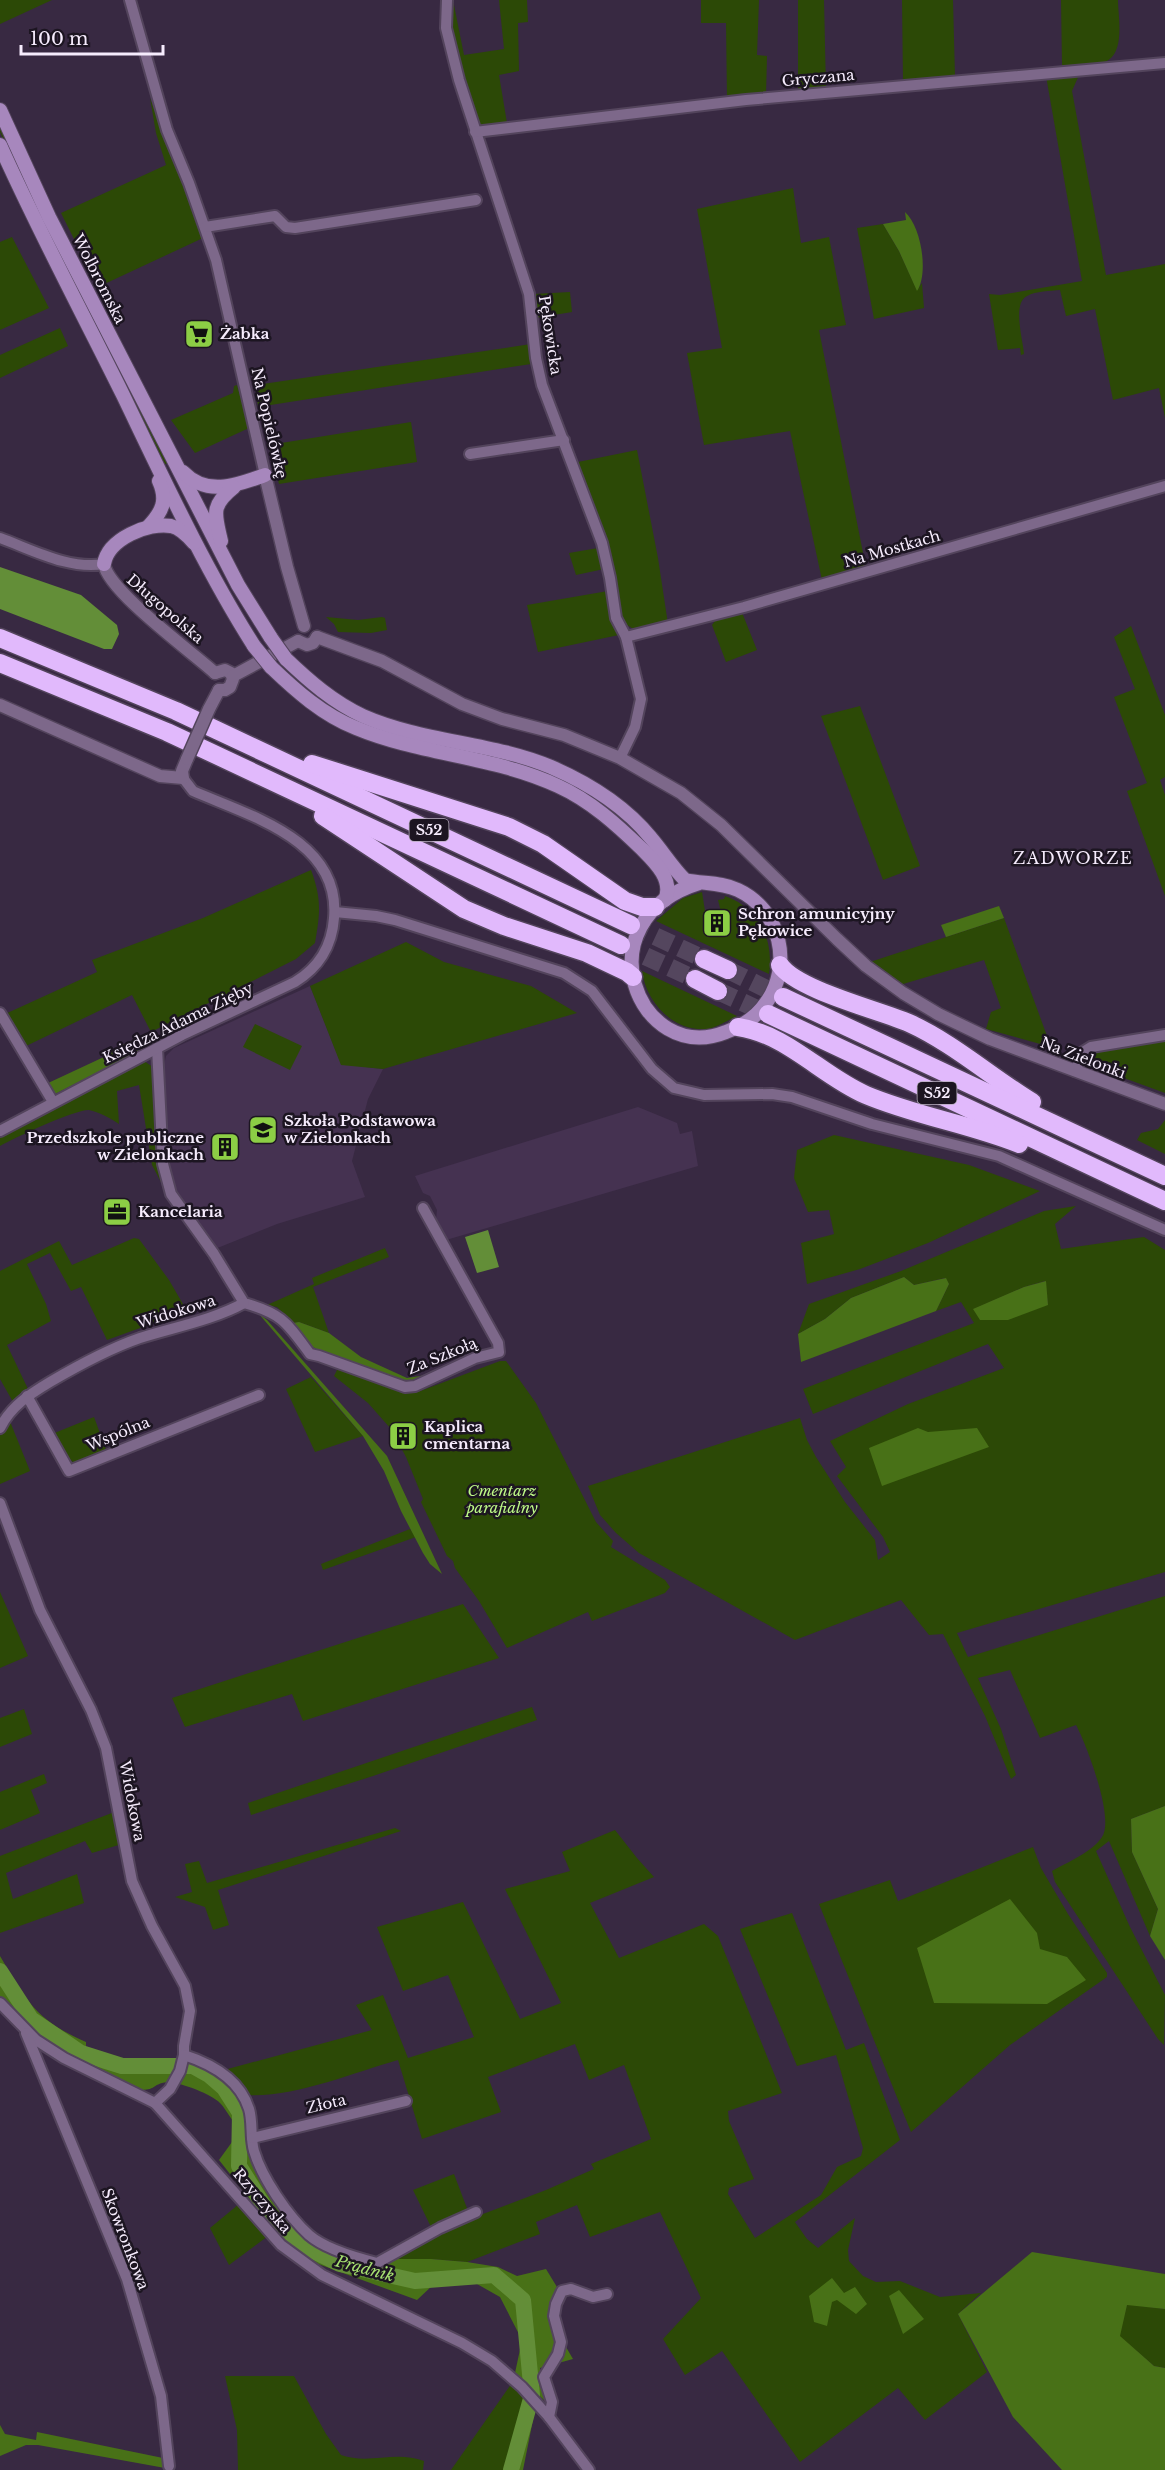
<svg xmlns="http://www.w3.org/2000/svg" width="1165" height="2470" viewBox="0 0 1165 2470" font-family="'Libre Baskerville',serif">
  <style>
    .built { fill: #453251 }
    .green { fill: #2c4906; fill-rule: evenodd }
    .forest { fill: #487117 }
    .water { fill: #638e38 }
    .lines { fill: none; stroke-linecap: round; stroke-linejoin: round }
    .river { stroke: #638e38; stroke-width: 16 }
    .motorway-tunnel { stroke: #54465e; stroke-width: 18; stroke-dasharray: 18 9; stroke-linecap: butt }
    .minor-casing { stroke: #53445c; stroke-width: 14 }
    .tertiary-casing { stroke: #53445c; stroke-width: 15 }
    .secondary-casing { stroke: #53445c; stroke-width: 16 }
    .motorway-casing { stroke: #53445c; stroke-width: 21 }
    .minor { stroke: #7d688a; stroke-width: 10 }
    .tertiary { stroke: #7d688a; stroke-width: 12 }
    .secondary { stroke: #a787bd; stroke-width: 14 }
    .motorway { stroke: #e1b9fc; stroke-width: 18 }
    .tertiary-bridge-casing { stroke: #53445c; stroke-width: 15; stroke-linecap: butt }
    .secondary-bridge-casing { stroke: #53445c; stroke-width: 16; stroke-linecap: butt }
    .tertiary-bridge { stroke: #7d688a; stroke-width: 12 }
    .secondary-bridge { stroke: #a787bd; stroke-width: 14 }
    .labels { text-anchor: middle; stroke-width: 5; stroke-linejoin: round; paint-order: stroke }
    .shield { fill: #1c1521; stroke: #b5acbb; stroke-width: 1.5 }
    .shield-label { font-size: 14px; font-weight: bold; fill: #f6ecfd }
    .street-label { font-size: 15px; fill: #f6ecfd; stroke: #1c1521 }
    .poi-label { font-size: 15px; font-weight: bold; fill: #f6ecfd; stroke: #1c1521; text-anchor: start }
    .park-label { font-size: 15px; font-style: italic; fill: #bdf887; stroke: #1c1521 }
    .neighbourhood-label { font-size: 16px; letter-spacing: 1.5px; fill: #f6ecfd; stroke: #1c1521 }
    .water-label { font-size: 16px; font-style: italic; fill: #a7e171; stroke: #1c1521 }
  </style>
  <rect width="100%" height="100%" fill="#382942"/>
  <!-- built -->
  <g class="built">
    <path d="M310,986L341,1064L383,1069L368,1099L352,1161L365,1197L277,1224L215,1249L179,1196L168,1169L163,1070L166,1056L174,1048Z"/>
    <path d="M638,1107L677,1123L680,1134L692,1131L698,1166L446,1240L436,1220L437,1210L430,1196L423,1193L415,1176Z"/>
  </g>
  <!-- green -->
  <g class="green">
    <path d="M0,0H52L0,24Z"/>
    <path d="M453,0L464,55L504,49L499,0H527L528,22L518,23L519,71L499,75L507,123L480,125L472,117L449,31Z"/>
    <path d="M701,0H759L757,55L767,56L766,95L727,99L726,23H701Z"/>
    <path d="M798,0H824L826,90L798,92Z"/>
    <path d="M902,0H953L955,77L903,83Z"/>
    <path d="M1061,0H1118C1118,17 1126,53 1105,62C1096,66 1073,65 1062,65Z"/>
    <path d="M1079,75L1072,91L1106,275L1165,264V418L1159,388L1113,400L1095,309L1066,316L1060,290C1050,291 1036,291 1027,296C1012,303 1023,340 1024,354L1021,355L1020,348L998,350L989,294L1000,295L1082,281L1046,76Z"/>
    <path d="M150,98L203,238L98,287L61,213L166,165L156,133Z"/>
    <path d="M0,126L42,216L169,463L165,464L10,154L0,132Z"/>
    <path d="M793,188L801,243L829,237L846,325L819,330L866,568L822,580L790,431L704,445L687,353L722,348L697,209Z"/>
    <path d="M883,224L899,251L917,290L922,283L924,308L874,319L857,228Z"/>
    <path d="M12,237L49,308L0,330V242Z"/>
    <path d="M570,292L572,312L536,318L533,294Z"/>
    <path d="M60,328L68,346L0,378V355Z"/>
    <path d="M531,344V364L258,407L256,385Z"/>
    <path d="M237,385L249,428L195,453L171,420L233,393L234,386Z"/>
    <path d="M411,422L417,462L279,484L269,445Z"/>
    <path d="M637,450L658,558L668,624L638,632L627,625L622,616L604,541L578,462Z"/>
    <path d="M598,548L604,569L576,575L569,553Z"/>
    <path d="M608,591L619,635L538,652L527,605Z"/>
    <path d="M741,610L757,650L726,662L712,625L717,618Z"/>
    <path d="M326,617L358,620L382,617L385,618L387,630L371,633L338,632L334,624Z"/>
    <path d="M1131,626L1165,715V777L1160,780L1165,795V896L1127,791L1147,783L1114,697L1135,689L1114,637Z"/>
    <path d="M860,706L920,866L883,880L821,716Z"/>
    <path d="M311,870C322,899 320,914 315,943L296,959L151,1032L132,995L24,1047L3,1015L97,972L92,960L203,918Z"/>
    <path d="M702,892L708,930L729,925L726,916H722L718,900L724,899L725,896C759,908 774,939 769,974L656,921L683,898Z"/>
    <path d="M1004,918L1051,1047L986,1029L991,1012L1001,1008L984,960L893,987L870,962Z"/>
    <path d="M406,942L444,962L531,986L577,1013L383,1069L341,1065L310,986Z"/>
    <path d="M642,971L737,1016C731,1019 713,1029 707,1029C673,1032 646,1002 642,971Z"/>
    <path d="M255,1024L302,1046L290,1070L243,1047Z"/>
    <path d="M1165,1038V1093L1091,1066L1089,1058L1095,1049Z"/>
    <path d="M141,1059L153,1067L159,1169L163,1186L152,1165L139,1085L117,1091L119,1124C110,1118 99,1112 89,1110C76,1109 14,1138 0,1146V1137Z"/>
    <path d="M1165,1120V1154L1137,1140L1141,1133L1158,1129Z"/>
    <path d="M834,1135L969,1165L1040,1191L928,1243L860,1269L807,1284L801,1243L834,1234L829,1210L808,1212L794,1178L797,1150Z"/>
    <path d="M1076,1206L1055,1224L1061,1249L1144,1237L1165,1250V1572L957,1633L968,1657L1165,1596V1806L1131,1819L1132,1852L1158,1909L1150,1936L1109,1841L1096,1851L1130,1927L1165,1995L1164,2045L1158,2039L1055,1882L1052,1871C1068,1862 1092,1852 1102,1837C1115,1819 1086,1743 1076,1725L1040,1738L1010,1670L978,1678L1001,1729L1016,1775L1011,1779L985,1716L943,1634L929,1635L901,1600L795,1640L639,1553L616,1533L600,1515L588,1486L800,1418L807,1440L816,1457L845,1502L875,1540L878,1560L890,1552L883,1537L837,1476L846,1467L830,1441L908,1404L1004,1368L988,1344L813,1414L803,1389L974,1323L961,1302L936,1311L949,1284L945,1278L914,1285L904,1277L851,1298L825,1319L798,1334L809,1304L901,1271L1044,1211ZM1045,1281L1048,1305L974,1309L1024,1287Z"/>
    <path d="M134,1238L139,1239L169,1280L187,1311L107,1340L81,1287L71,1291L50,1253L27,1264L46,1304L51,1321L7,1345L28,1389L13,1402L0,1379V1271L59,1241L72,1265Z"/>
    <path d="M385,1248L389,1257L313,1287L329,1333L299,1322L293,1323L277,1307L267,1305L314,1284L312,1278Z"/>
    <path d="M500,1361H506L536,1403L596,1522L613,1541L611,1547L665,1580L670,1587L665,1593L592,1621L588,1612L507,1648L479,1601L455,1568L453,1561L447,1556L421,1502L423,1499L406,1457L391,1429L368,1403L334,1376L338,1368L397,1390L415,1393Z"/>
    <path d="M311,1377L363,1436L315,1452L286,1389Z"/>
    <path d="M94,1417L107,1452L74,1463L66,1456L52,1434Z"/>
    <path d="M9,1419L30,1471L0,1484V1436Z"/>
    <path d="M410,1529L416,1537L323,1570L321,1564Z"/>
    <path d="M0,1592L28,1656L0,1668Z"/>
    <path d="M463,1604L499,1658L303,1721L292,1694L185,1727L172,1698Z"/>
    <path d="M532,1707L537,1720L373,1776L251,1815L248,1803Z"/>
    <path d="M24,1709L32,1734L0,1747V1718Z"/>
    <path d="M44,1774L47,1783L31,1790L40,1813L0,1830V1792Z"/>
    <path d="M117,1811L122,1844L92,1853L85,1841L6,1873L13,1899L77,1874L84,1903L0,1933V1856Z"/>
    <path d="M395,1828L401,1831L218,1890L229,1925L213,1930L205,1907L175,1897L192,1892L185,1864L199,1861L207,1883Z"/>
    <path d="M615,1830L637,1858L654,1877L590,1903L619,1958L704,1924L718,1936L782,2093L728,2111L729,2121L754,2179L729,2188L728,2194L755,2238L821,2195L837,2167L861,2156L863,2148L836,2055L797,2066L740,1929L792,1913L846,2050L864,2043L900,2140L795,2222L807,2239L818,2248L855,2218L848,2250L849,2261L863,2276L876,2282L900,2281L940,2297L981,2293L958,2314L987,2372L925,2420L898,2388L800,2462L722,2351L685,2375L663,2339L701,2298L660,2212L590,2237L577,2205L536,2222L540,2234L467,2262L431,2259L393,2260L441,2230L546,2190L594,2169L591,2164L651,2139L624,2065L589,2080L575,2044L488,2077L501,2112L422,2139L398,2060C352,2073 294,2098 246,2095L224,2070L372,2030L356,2005L383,1995L408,2058L474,2037L448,1975L403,1991L377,1927L463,1902L520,2019L561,2003L505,1889L570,1871L562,1852Z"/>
    <path d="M1033,1847L1041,1868L1068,1914L1107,1973V1977L1010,2045L911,2132L819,1904L890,1880L898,1901Z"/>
    <path d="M454,2174L468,2211L432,2229L413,2190Z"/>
    <path d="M239,2204L268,2236L229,2265L210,2228Z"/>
    <path d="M1127,2304L1165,2309V2368L1154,2366L1119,2336Z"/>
    <path d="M225,2376H294L326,2434L341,2455C369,2465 395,2450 424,2461L423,2470H238L237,2430Z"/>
    <path d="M512,2383L524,2397L504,2470H451Z"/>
  </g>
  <!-- forest -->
  <g class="forest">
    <path d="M905,212C921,226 929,273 917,291L899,251L883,224L906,220Z"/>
    <path d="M999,906L1004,918L946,937L941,925Z"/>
    <path d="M151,1032L155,1043L55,1094L46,1084L106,1056L105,1053Z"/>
    <path d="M904,1277L914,1285L946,1278L949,1284L936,1311L801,1362L798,1334L825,1319L851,1298Z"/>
    <path d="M1046,1281L1048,1305L1008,1320H980L973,1309L1024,1287Z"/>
    <path d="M259,1314L267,1320L387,1456L442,1574L430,1564L423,1553L401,1511L384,1471L363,1436Z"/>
    <path d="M299,1322L329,1333L361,1357L407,1378L433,1374L416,1383L406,1384L343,1363L309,1345L293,1323Z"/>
    <path d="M918,1428L928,1432L977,1428L989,1447L882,1486L869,1448Z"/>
    <path d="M1165,1806V1960L1150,1936L1158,1909L1132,1852L1131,1819Z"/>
    <path d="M1010,1899L1037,1933L1040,1949L1067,1957L1086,1980L1047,2004L934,2003L917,1948Z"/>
    <path d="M0,1956C27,2002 36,2020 86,2042V2047L105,2057L199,2075L225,2088L240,2102L248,2123L251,2152L265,2188L314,2242L348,2259H431L467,2262L498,2267L517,2276L546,2269L557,2287L548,2316L573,2359L540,2368L545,2401L515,2373L522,2340L500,2297L477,2284L433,2285L417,2300L310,2261L275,2231L219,2160L232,2142L234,2122C229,2116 225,2108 220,2103C211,2094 174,2079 162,2083C152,2086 155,2090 140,2090L67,2056L29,2028L4,2004L0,1997Z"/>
    <path d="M1032,2252L1165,2274V2309L1127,2305L1120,2336L1154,2366L1165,2368V2470H1062L1013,2417L958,2314Z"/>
    <path d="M832,2278L844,2293L855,2287L867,2304L856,2314L837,2300L832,2302L827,2326L814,2322L809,2296Z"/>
    <path d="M899,2290L924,2319L903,2334L889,2296Z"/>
    <path d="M524,2397L535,2410L523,2470H504Z"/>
    <path d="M0,2425L5,2434L36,2440L37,2432L163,2458L165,2468L38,2445H26L0,2456Z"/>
  </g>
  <!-- water -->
  <g class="water">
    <path d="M0,567L81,595L117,625L119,634L112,649H104L0,609Z"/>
    <path d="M488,1230L499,1267L477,1273L465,1237Z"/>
  </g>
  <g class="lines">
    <!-- river -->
    <path class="river" d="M0,1971L31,2019L81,2053L122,2066H193L209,2075L224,2088L240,2113L239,2166L274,2222L305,2247L340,2264L415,2281L494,2275L523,2300L532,2395L511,2470"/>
    <!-- motorway-tunnel -->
    <g class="motorway-tunnel">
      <path d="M631,925L704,959"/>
      <path d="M621,945L695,979"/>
      <path d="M728,970L783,997"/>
      <path d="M718,991L768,1014"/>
    </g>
    <!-- minor casing -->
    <g class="minor-casing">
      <g id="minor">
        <path d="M130,0L167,130L189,183L216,260L265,475"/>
        <path d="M447,0L446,28L459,80L529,294L536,358L542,385L602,543L610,578L616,618L626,637L641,699L635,727L620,758"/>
        <path d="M475,132L746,100L1165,63"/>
        <path d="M205,227L275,216L286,227L295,228L476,200"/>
        <path d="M470,454L564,440"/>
        <path d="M0,538C33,550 69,570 104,564"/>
        <path d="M626,637L744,607L1165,486"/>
        <path d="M335,912L376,916L395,920L564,973L592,991L652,1069L674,1088L704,1095L772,1094L792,1097L872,1124L999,1156L1165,1230"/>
        <path d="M0,1013L53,1102"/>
        <path d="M157,1048L163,1164L171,1194L214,1254L244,1303C283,1314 287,1323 310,1354L319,1356L405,1387L415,1386L475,1358L499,1352L498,1343L423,1208"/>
        <path d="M1075,1071L1083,1052L1091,1047L1165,1035"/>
        <path d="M0,1131L182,1035L295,982C318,968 332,946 334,918C341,840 250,816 193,791L183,778"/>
        <path d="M27,1396L69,1471L259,1395"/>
        <path d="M0,1428C11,1406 30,1394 50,1382C79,1365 108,1349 140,1338C175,1327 213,1320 244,1303"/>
        <path d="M0,1503L40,1610L91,1710L106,1748L132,1881L152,1926L185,1986L190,2011L184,2046V2055L180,2071L170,2089L155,2103"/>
        <path d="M0,2003L36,2040L64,2058L155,2103L281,2245L322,2275L462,2343L492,2361L522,2387L549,2417L589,2470"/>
        <path d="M26,2033L127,2279L161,2396L169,2466"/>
        <path d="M184,2055C212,2064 240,2080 249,2109C253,2122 250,2137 254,2151C262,2178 288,2216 309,2235C325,2249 357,2258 377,2263L440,2228L476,2212"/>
        <path d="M252,2138L406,2101"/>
        <path d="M549,2417L552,2402L544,2377L558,2354L561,2342L554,2316L556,2304L562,2291L571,2289L593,2297L607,2294"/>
      </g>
    </g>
    <!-- tertiary casing -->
    <g class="tertiary-casing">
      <g id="tertiary">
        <path d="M265,475L287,567L304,626"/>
        <path d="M104,564C108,591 192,652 215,673"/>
        <path d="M317,637L382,661L462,704L502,719L564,735L620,758L681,793L721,825L837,939L866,966L903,993L938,1014L990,1039L1165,1104"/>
        <path d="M298,641L307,645L313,643L317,637"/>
        <path d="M215,673L225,670L231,673L233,679L230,687L225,690H219"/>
        <path d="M233,676L298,641"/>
        <path d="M0,705L160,776L183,778L182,771L187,759"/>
        <path d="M209,709L219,690"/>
      </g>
    </g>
    <!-- secondary casing -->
    <g class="secondary-casing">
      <g id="secondary">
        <path d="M0,110L49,217L238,585L271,638"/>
        <path d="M0,145C38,230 82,312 123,395C163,478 205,569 254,646"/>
        <path d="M183,472C207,497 237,485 265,475"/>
        <path d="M148,527C162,512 168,501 159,481"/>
        <path d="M221,541C215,514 210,506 234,487"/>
        <path d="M104,564C108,539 148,522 171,526C180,528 188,536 194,543"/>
        <path d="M286,659C309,681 333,702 363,716C422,742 491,742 551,767C588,783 625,806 651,838C663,852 672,867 685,880C703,884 721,882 738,890C781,910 793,966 766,1003C756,1018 743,1026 726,1032C638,1067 580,920 699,883"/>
        <path d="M271,667C296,691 323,715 356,728C421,755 494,756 558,786C591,801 617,825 642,849C655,862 674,880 665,900"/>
      </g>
    </g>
    <!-- motorway casing -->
    <g class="motorway-casing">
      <g id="motorway">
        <path d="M0,638L176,711L631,925"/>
        <path d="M0,663L167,732L621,945"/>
        <path d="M312,764L509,827L543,844L625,901L642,907H655"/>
        <path d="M323,816L464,909L504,926L587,953L627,972L633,977"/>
        <path d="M704,959L728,970"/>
        <path d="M780,965C797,990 879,1010 909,1023C953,1043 991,1077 1032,1102"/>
        <path d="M695,979L718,991"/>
        <path d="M783,997L1165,1176"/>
        <path d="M768,1014L1165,1201"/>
        <path d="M738,1027C787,1034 822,1076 866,1095C916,1116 969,1124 1019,1144"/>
      </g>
    </g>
    <!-- minor -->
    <use href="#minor" class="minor"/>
    <!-- tertiary -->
    <use href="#tertiary" class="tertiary"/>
    <!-- secondary -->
    <use href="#secondary" class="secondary"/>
    <!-- motorway -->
    <use href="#motorway" class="motorway"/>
    <!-- tertiary-bridge casing -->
    <g class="tertiary-bridge-casing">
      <path id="tertiary-bridge" d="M187,759L209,709"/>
    </g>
    <!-- secondary-bridge casing -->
    <g class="secondary-bridge-casing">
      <g id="secondary-bridge">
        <path d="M271,638L286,659"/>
        <path d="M254,646L271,667"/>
      </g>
    </g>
    <!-- tertiary-bridge -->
    <use href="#tertiary-bridge" class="tertiary-bridge"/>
    <!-- secondary-bridge -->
    <use href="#secondary-bridge" class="secondary-bridge"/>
  </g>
  <!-- icons -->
  <defs>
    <g id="supermarket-square" transform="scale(1.5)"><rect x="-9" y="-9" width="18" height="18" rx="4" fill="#8cce45" stroke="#1c1521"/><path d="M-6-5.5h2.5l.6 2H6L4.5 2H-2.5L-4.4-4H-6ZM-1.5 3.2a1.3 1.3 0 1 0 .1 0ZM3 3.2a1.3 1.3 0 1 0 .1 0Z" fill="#111"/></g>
    <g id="building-square" transform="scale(1.5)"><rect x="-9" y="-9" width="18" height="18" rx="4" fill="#8cce45" stroke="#1c1521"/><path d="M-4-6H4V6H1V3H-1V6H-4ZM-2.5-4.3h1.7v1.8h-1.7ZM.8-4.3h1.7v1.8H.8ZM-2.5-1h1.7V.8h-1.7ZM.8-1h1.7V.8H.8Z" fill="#111"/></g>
    <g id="school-square" transform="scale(1.5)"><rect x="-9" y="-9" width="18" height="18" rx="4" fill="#8cce45" stroke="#1c1521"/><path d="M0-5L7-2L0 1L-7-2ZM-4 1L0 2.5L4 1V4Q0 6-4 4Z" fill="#111"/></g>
    <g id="office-square" transform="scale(1.5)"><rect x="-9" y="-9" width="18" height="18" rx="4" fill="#8cce45" stroke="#1c1521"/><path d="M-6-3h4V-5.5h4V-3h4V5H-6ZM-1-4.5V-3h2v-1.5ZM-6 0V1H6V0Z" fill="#111"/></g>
  </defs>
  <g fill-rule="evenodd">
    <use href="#supermarket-square" x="199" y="334"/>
    <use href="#building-square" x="717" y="923"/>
    <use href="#school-square" x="263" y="1130"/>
    <use href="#building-square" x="225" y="1147"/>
    <use href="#office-square" x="117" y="1212"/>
    <use href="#building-square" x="403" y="1436"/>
  </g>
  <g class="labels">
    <!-- shield labels -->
    <g class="shield">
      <rect x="409.5" y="819" width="39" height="22" rx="4.5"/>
      <rect x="917.5" y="1082" width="39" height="22" rx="4.5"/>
    </g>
    <g class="shield-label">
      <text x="429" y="835">S52</text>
      <text x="937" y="1098">S52</text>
    </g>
    <!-- street labels -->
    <g class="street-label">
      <text transform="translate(818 78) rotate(-5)" y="5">Gryczana</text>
      <text transform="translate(99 279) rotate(63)" y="5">Wolbromska</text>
      <text transform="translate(550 335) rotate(81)" y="5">Pękowicka</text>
      <text transform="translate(269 423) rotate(77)" y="5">Na Popielówkę</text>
      <text transform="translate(892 549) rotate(-16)" y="5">Na Mostkach</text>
      <text transform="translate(165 609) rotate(41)" y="5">Długopolska</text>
      <text transform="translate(178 1023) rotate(-26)" y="5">Księdza Adama Zięby</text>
      <text transform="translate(1083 1058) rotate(21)" y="5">Na Zielonki</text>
      <text transform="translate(176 1312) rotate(-17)" y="5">Widokowa</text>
      <text transform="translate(442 1356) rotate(-22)" y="5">Za Szkołą</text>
      <text transform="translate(118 1434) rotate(-22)" y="5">Wspólna</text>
      <text transform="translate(132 1801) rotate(79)" y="5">Widokowa</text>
      <text transform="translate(326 2104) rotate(-13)" y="5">Złota</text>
      <text transform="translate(262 2201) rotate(49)" y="5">Rzyczyska</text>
      <text transform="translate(125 2239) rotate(69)" y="5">Skowronkowa</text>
    </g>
    <!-- poi labels -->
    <g class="poi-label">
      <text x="220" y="339">Żabka</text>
      <text x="738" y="919">Schron amunicyjny<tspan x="738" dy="17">Pękowice</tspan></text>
      <text x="284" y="1126">Szkoła Podstawowa<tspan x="284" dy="17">w Zielonkach</tspan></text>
      <text x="204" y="1143" text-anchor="end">Przedszkole publiczne<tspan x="204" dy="17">w Zielonkach</tspan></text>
      <text x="138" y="1217">Kancelaria</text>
      <text x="424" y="1432">Kaplica<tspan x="424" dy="17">cmentarna</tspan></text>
    </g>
    <!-- park labels -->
    <g class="park-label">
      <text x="502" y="1496">Cmentarz<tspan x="502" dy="17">parafialny</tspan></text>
    </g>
    <!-- neighbourhood labels -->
    <g class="neighbourhood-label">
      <text x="1073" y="864">ZADWORZE</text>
    </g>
    <!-- water labels -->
    <g class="water-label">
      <text transform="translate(365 2268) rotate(15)" y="6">Prądnik</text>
    </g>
  </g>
  <!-- scale -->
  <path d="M21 45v9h142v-9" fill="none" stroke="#f6ecfd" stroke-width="3"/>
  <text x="30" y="45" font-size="18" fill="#f6ecfd" stroke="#1c1521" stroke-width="4.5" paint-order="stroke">100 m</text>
</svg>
